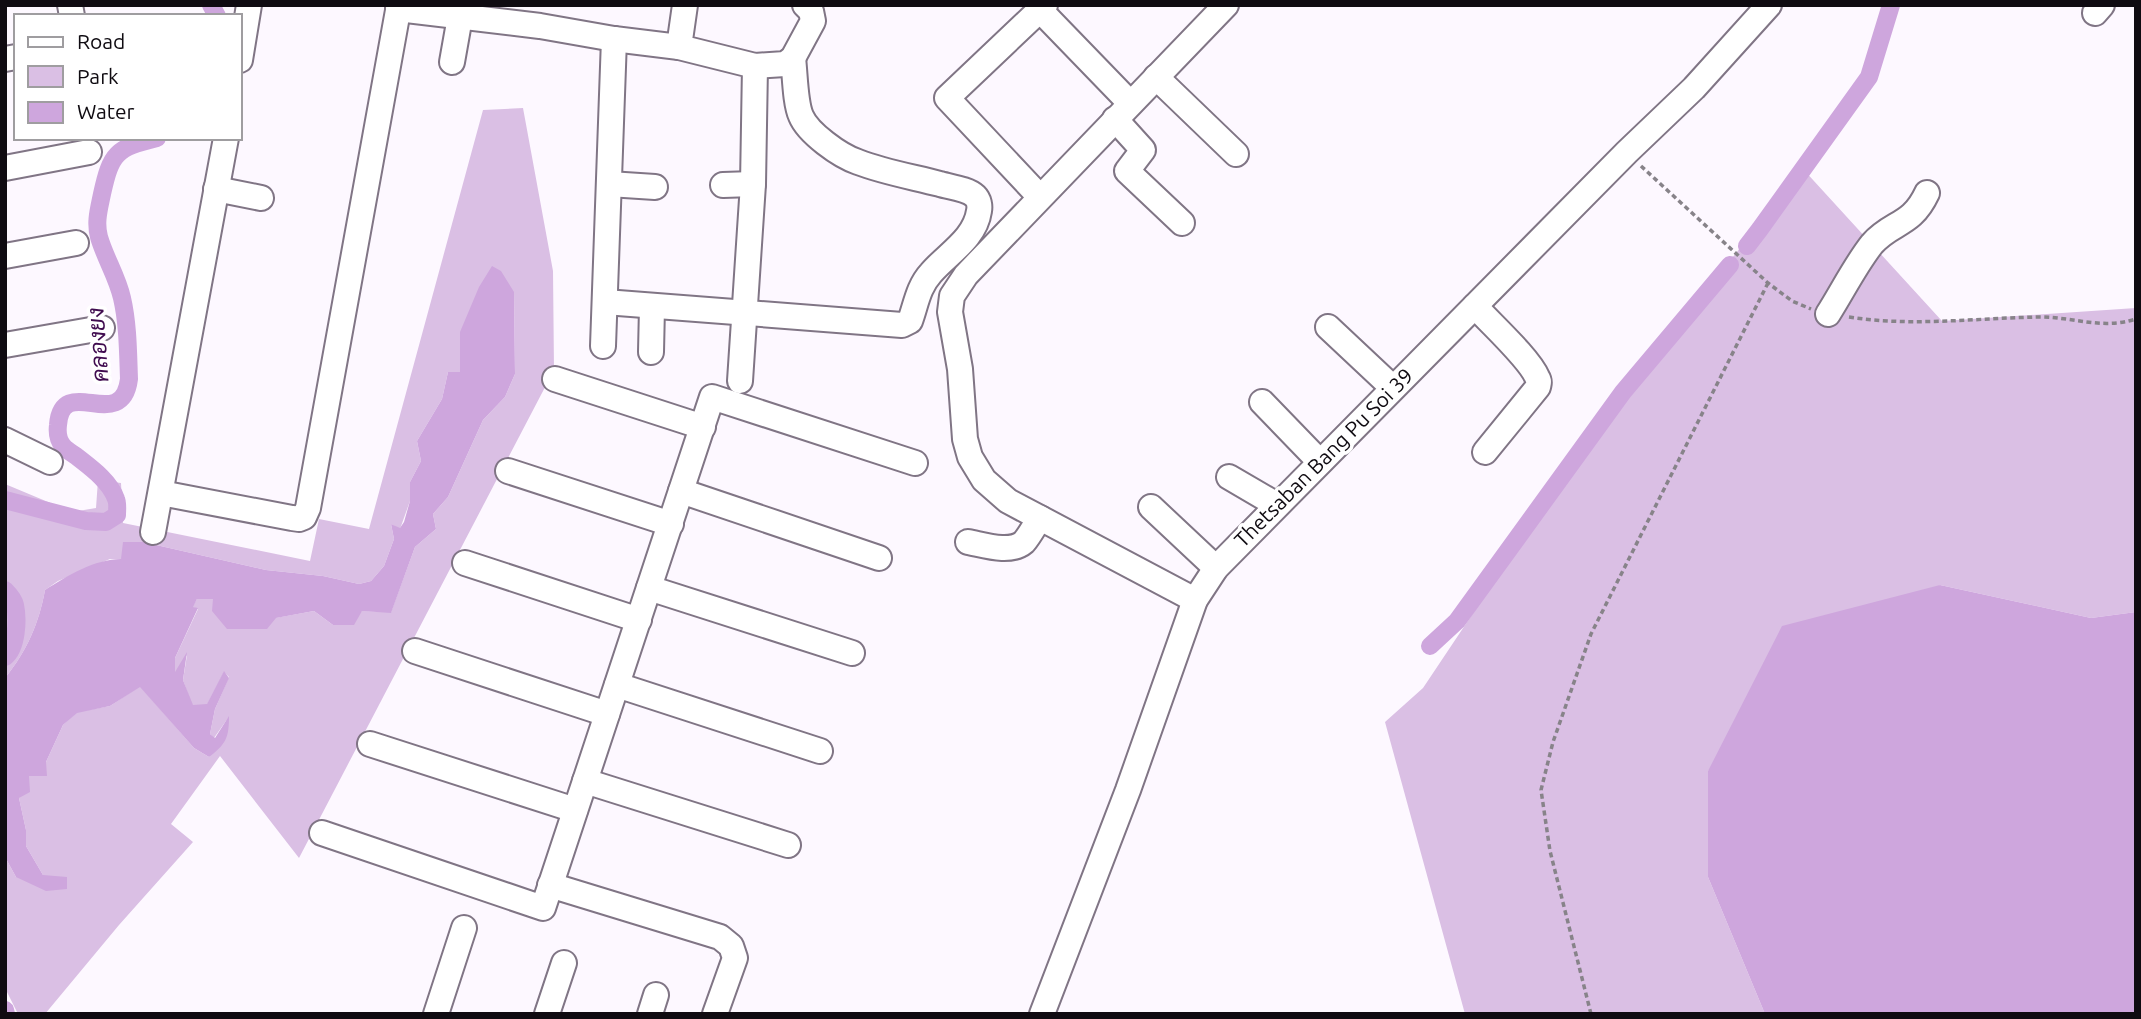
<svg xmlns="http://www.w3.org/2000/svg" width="2141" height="1019" viewBox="0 0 2141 1019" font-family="Ubuntu,Sarabun,sans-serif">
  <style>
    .green { fill: #dabfe4 }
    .water { fill: #cea6dd }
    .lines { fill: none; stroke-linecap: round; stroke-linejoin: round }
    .canal { stroke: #cea6dd; stroke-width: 18 }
    .minor-casing { stroke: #807585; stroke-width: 28 }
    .path { stroke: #878389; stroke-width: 3.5; stroke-dasharray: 5 3.5; stroke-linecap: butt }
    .minor { stroke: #fff; stroke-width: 24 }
    .labels { text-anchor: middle; stroke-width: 7; stroke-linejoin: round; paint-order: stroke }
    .street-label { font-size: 21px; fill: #0f0b11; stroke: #fff }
    .water-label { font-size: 23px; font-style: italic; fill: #400c4f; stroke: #fff }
  </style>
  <rect width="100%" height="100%" fill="#fdf8ff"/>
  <!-- green -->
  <g class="green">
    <path d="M523,108L553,271L554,370L299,858L220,756L171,824L193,842L119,925L45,1014H18L5,988V857L16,877L43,875L26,846V830L19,798L29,776L46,762L63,725L77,712L110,706L140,686L194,748L209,757L228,718L214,738L210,734L215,709L229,677L224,672L207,705H192L183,680L187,655L175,673V658L198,609L192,607L197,599H214L275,618L314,611L333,625L362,611L391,612L415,547L436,529L433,514L448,497L483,420L505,397L515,374L514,292L460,347V372H448L442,399L417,441L421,461L410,482V501L400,529L391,524L394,539L384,566L371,581L359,584L323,576L266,570L143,542L121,559H110L58,581L45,590C39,623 27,651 5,678V484L72,512L96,508L98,480L121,483L123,523L310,561L319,519L369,529L483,110Z"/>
    <path d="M1803,169L1942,321L2136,308V612L2091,618L1940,585L1708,771V877L1765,1014H1465L1385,722L1423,688L1599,425Z"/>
  </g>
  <!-- water -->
  <g class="water">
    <path d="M492,266L501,271L514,292L515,374L505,397L483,420L448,497L433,514L436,529L415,547L391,613L362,611L354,625H333L314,611L276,618L267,629H227L212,611L213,599H197L193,607L198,608L175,658V672L187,652L183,680L193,705L207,704L224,671L229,678L215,709L210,734L215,738L229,716C229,738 226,744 209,757L194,748L140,687L110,706L77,713L63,725L46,762L47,776H29L30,792L19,798L26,830V846L43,875L67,877V889L46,891L16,877L5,857V678C27,651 39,623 45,590C67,576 95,559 121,559L123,542H143L266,570L323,576L359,584L371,581L384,566L394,539L391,524L400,528L404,522L410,501V482L421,461L417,441L442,399L448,372H460V332L479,287Z"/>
    <path d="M1940,585L2091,618L2136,612V1014H1765L1708,877V771L1782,626Z"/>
  </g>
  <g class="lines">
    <!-- canal -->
    <g class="canal">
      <path d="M211,5L217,16"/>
      <path d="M1747,246L1760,229L1869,77L1891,5"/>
      <path d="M5,500L86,521L106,522L117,515C117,510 118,503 116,499C110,481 90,467 76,456C72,453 66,450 63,446C58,440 57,433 58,425C62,372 122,435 129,379C128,352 128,324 122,298C117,276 105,258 99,237C95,222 99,209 102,194C111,153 116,148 157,138"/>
      <path d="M5,590C9,594 14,600 15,605C18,619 17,648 5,657"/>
      <path d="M1430,646L1457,621L1623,392L1730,265"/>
      <path d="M5,1010L6,1014"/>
    </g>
    <!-- minor casing -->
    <g class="minor-casing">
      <g id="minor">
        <path d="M70,5L72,16"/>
        <path d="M685,5L679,47L755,66L753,184L740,381"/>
        <path d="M398,9L540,26L614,39L679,47"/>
        <path d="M1040,10L1130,103"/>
        <path d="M2095,13L2102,5"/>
        <path d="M5,59L16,57"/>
        <path d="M240,60L249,5"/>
        <path d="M452,62L460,17"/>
        <path d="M755,66L785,64L793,58L813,21L811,11L805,5"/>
        <path d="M1156,77L1236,154"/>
        <path d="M1115,119L1143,150L1127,171L1182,223"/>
        <path d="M5,168L89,152"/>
        <path d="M609,184L655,187"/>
        <path d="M723,185L753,184"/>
        <path d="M216,189L261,198"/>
        <path d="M1040,197L947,98L1045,5"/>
        <path d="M5,256L76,243"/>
        <path d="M605,302L902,325L910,321C916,305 918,287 931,273C947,254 975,239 979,211C980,206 979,200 975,196C968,189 950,187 940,184C913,177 884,172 858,162C840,156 808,133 801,116C795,103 795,73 793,58"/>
        <path d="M1475,306C1490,323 1529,358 1537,377C1540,382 1539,382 1538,387L1485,452"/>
        <path d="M1828,314C1842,292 1856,264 1872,244C1892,221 1911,227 1927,193"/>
        <path d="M1328,327L1393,388"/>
        <path d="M5,345L102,328"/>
        <path d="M603,346L614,39"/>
        <path d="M651,352L652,307"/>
        <path d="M555,379L703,427"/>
        <path d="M1262,402L1320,462"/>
        <path d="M5,440L50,462"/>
        <path d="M508,471L671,524"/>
        <path d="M1229,477L1277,505"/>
        <path d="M681,491L879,558"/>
        <path d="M161,493L292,518L299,519L304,517L308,508L399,5"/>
        <path d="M1151,507L1216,568"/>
        <path d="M153,532L226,138"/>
        <path d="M968,542C984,545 1010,554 1024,542C1030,535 1035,525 1040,518"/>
        <path d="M465,563L639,620"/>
        <path d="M649,588L852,653"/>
        <path d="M1195,600L1008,501L984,480L970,457L965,439L960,369L950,312L952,296L966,275L1226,5"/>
        <path d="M415,651L607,714"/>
        <path d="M617,685L820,751"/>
        <path d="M370,744L575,810"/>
        <path d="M585,781L788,845"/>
        <path d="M322,833L543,908L712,397L915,463"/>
        <path d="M550,885L720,937L731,946L735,958L715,1014"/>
        <path d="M436,1014L464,928"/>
        <path d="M547,1014L564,963"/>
        <path d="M650,1014L656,995"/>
        <path d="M1042,1014L1128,790L1195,600L1216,568L1627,152L1694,88L1769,5"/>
      </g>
    </g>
    <!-- path -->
    <g class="path">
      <path d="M1641,166L1768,283L1792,301L1811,309"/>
      <path d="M1849,317C1912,327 1976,318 2039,317C2075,317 2101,330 2136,319"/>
      <path d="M1591,1014L1550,851L1541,790L1553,742L1591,634L1768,283"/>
    </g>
    <!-- minor -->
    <use href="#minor" class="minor"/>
  </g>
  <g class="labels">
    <!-- street labels -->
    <g class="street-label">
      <text transform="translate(1324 458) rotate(-45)" y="7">Thetsaban Bang Pu Soi 39</text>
    </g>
    <!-- water labels -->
    <g class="water-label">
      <text transform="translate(98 345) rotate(-94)" y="8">คลองยง</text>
    </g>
  </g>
  <!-- border -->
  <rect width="2141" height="1019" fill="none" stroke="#0f0b11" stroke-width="14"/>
  <!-- legend -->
  <rect x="14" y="14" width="228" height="126" fill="#ffffff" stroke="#9f9da0" stroke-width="2"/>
  <rect x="28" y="37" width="35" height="10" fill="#ffffff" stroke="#9f9da0" stroke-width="2"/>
  <text x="77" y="49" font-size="21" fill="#0f0b11">Road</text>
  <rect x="28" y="66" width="35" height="21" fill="#dabfe4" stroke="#9f9da0" stroke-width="2"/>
  <text x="77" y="84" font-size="21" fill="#0f0b11">Park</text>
  <rect x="28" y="102" width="35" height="21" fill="#cea6dd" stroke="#9f9da0" stroke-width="2"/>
  <text x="77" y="119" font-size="21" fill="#0f0b11">Water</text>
</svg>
